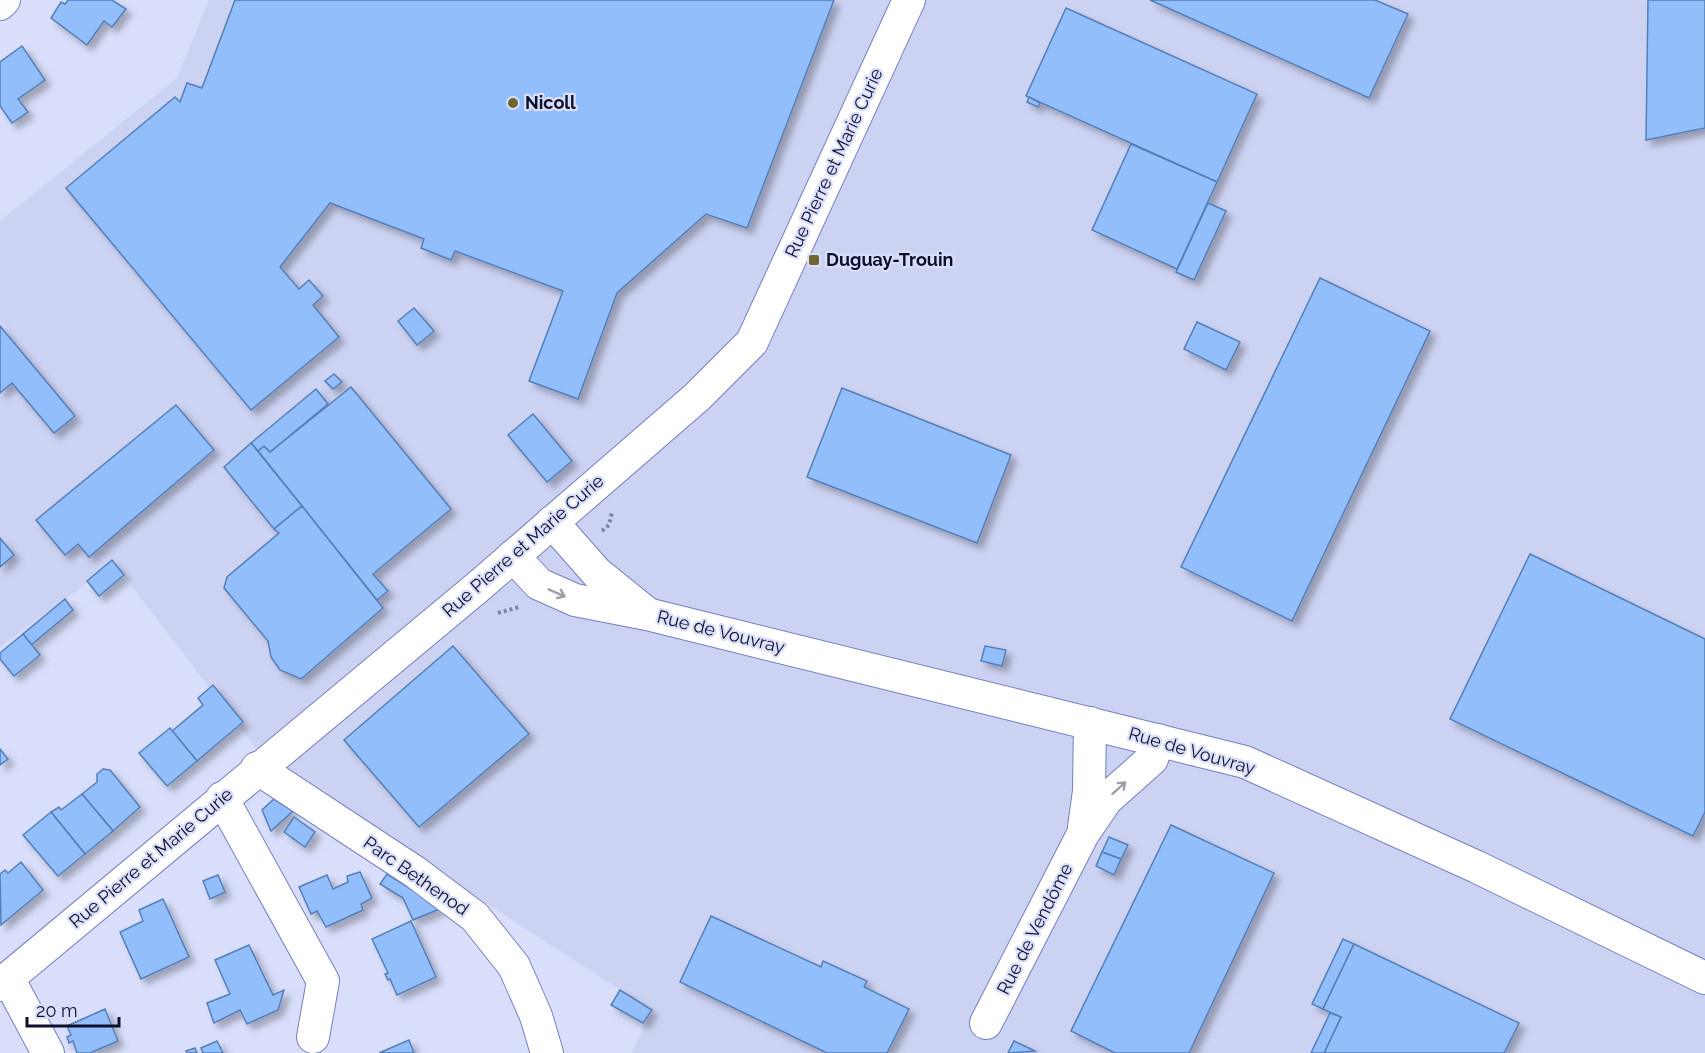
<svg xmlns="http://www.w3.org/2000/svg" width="1705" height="1053" viewBox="0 0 1705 1053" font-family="Raleway,sans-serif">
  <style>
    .built { fill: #ccd2f2 }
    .building { fill: #92bffc; stroke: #557eb7; stroke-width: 1.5; filter: url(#shadow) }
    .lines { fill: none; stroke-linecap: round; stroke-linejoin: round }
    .minor-casing { stroke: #757fc1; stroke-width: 34 }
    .path { stroke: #81859f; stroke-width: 4; stroke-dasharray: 3 3; stroke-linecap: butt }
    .minor { stroke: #fff; stroke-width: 32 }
    .oneway { stroke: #9f9fa9 }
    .poi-dot { fill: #706431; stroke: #d9dffb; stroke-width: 2 }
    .labels { text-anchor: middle; stroke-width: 4.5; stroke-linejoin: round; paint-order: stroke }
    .poi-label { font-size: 18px; font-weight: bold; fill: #0e1029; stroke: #d9dffb; text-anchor: start }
    .street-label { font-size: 18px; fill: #0e1029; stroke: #d9dffb }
  </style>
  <defs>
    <filter id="shadow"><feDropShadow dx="5.5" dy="5.5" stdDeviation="3" flood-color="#0004"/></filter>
  </defs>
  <rect width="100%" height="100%" fill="#d9dffb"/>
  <!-- built -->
  <path class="built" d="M209,0H1705V1053H632L651,1010L264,759L114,563L0,647V221L177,78Z"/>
  <!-- building -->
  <g class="building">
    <path d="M68,0H112L126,9L112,27L104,21L87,45L51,18L61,2L65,4Z"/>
    <path d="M235,0H834L747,228L706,214L617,293L578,399L529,381L563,291L455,251L451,260L421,248L424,239L330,203L280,267L299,289L309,280L323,296L313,305L339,337L251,410L66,188L175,97L180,102L187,83L202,88Z"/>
    <path d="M1150,0H1375L1408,14L1369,98Z"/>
    <path d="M1648,0H1705V128L1646,140Z"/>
    <path d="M1066,8L1257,94L1217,182L1026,96Z"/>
    <path d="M22,46L45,80L18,99L28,112L12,123L0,106V62Z"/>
    <path d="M1029,97L1040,103L1038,107L1027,102Z"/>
    <path d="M1131,144L1217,182L1177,269L1092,230Z"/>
    <path d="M1208,203L1226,211L1194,280L1176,272Z"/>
    <path d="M1320,278L1430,331L1292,621L1181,567Z"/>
    <path d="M414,308L434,331L417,345L398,321Z"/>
    <path d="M1197,322L1240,342L1226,370L1184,349Z"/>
    <path d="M0,326L75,416L54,433L12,383L0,393Z"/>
    <path d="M334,374L342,382L333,389L325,381Z"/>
    <path d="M351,387L451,509L373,574L388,591L377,600L258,451L264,446L270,452Z"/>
    <path d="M842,388L1011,455L977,543L807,477Z"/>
    <path d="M316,389L328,404L270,452L264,446L258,451L251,443Z"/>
    <path d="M176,405L214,450L89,557L78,544L65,555L36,520Z"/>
    <path d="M533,414L572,461L547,482L508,435Z"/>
    <path d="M251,443L302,506L274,529L224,467Z"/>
    <path d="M302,506L383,608L301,679L280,670L271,657L268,641L224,588L227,577L279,533L274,529Z"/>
    <path d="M0,538L14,555L0,567Z"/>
    <path d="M1530,554L1705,639V812L1693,836L1450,719Z"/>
    <path d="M112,560L124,575L99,596L87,581Z"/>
    <path d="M65,599L73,610L31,645L23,634Z"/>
    <path d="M23,634L40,655L14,676L0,659V653Z"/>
    <path d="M453,646L529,734L419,827L344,740Z"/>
    <path d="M985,646L1006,650L1002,666L981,661Z"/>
    <path d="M213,685L243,722L197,761L172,731L203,705L198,698Z"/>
    <path d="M170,728L197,761L167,786L139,753Z"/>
    <path d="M0,749L8,759L0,765Z"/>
    <path d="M103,769L110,770L140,807L113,831L82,794L97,782V774Z"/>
    <path d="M82,794L113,831L85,854L51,812L59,807L61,810Z"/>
    <path d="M274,799L293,811L271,831L262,810Z"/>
    <path d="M51,812L85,854L58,876L23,835Z"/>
    <path d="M294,817L315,832L305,847L284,832Z"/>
    <path d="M1171,825L1274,873L1189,1053H1115L1071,1031Z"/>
    <path d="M1109,837L1128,845L1121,859L1102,852Z"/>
    <path d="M1102,852L1121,859L1114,875L1096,866Z"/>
    <path d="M21,862L43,890L1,925L0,874L5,870L8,873Z"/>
    <path d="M360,872L372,898L361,904L363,910L326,927L317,911L311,914L299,887L327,875L333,889L348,882L347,876Z"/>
    <path d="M387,874L419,894L442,908L413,920L403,898L380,884Z"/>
    <path d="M218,875L225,892L210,899L203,881Z"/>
    <path d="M163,899L189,957L141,979L120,932L143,921L139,910Z"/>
    <path d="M711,916L821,967L823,961L867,981L864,987L909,1009L887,1053H827L680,982Z"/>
    <path d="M411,921L436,977L397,995L390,979L388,980L385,974L388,973L372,939Z"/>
    <path d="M1343,939L1354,944L1323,1009L1312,1004Z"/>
    <path d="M1354,944L1519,1023L1504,1053H1324L1341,1017L1323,1009Z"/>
    <path d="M249,945L273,995L284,990L278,1010L247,1024L240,1010L214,1023L207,1003L230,994L215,960Z"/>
    <path d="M620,990L652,1010L643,1023L611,1005Z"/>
    <path d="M105,1009L118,1041L90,1053H77L73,1041L69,1043L67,1037L71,1035L67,1026Z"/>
    <path d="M1330,1013L1341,1017L1324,1053H1311Z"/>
    <path d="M409,1040L414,1053H379Z"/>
    <path d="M217,1041L223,1053H203L201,1048Z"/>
    <path d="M1014,1041L1035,1051L1008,1053Z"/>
    <path d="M195,1048L197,1053H187L186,1051Z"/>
  </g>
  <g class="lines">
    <!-- minor casing -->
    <g class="minor-casing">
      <g id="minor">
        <path d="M0,4L4,0"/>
        <path d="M552,522L597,573L644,611"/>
        <path d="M513,556L539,584L575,600L647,614L1245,762L1477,867L1705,978"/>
        <path d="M257,768L415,872L475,917L514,966L536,1016L547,1053"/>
        <path d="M222,798L323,981L313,1037"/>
        <path d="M1084,827L1089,791L1090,723"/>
        <path d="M8,978L48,1053"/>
        <path d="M0,985L479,586L697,397L752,342L909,0"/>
        <path d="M986,1023L1083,834L1107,799L1152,759L1158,740"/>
      </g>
    </g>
    <!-- path -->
    <g class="path">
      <path d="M602,531L609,525L612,512"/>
      <path d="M498,613L519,607"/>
    </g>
    <!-- minor -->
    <use href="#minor" class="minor"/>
  </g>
  <!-- one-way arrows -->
  <defs><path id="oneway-shaft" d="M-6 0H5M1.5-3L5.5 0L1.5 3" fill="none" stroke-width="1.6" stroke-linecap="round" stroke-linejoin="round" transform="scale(1.5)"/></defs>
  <g class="oneway">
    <use href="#oneway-shaft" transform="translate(557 593) rotate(24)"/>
    <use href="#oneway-shaft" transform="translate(1119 788) rotate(-42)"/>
  </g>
  <!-- markers -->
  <g class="poi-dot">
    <circle cx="513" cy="103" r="6"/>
    <rect x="808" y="254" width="12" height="12" rx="3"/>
  </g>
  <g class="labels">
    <!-- poi labels -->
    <g class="poi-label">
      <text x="525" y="109">Nicoll</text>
      <text x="826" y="266">Duguay-Trouin</text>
    </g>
    <!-- street labels -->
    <g class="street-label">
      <text transform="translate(834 163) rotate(-65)" y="6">Rue Pierre et Marie Curie</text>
      <text transform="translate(523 546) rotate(-41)" y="6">Rue Pierre et Marie Curie</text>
      <text transform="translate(721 632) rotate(14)" y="6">Rue de Vouvray</text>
      <text transform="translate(1192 751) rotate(16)" y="6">Rue de Vouvray</text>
      <text transform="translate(151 858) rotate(-40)" y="6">Rue Pierre et Marie Curie</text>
      <text transform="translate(416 876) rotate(35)" y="6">Parc Bethenod</text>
      <text transform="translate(1035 929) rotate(-63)" y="6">Rue de Vendôme</text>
    </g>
  </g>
  <!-- scale -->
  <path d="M27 1017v9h92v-9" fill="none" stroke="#0e1029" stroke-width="3"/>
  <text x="36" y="1017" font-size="18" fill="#0e1029" stroke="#d9dffb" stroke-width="4.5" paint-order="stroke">20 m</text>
</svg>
